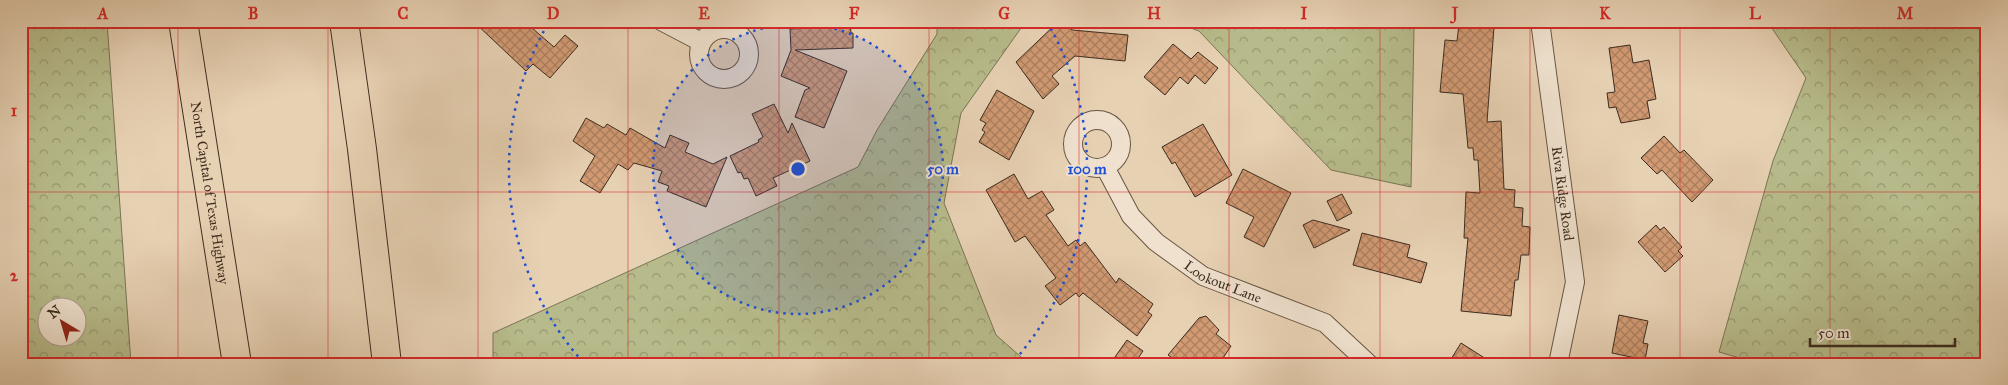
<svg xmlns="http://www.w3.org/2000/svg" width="2008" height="385" viewBox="0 0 2008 385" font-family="'IM FELL Great Primer',serif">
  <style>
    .forest { fill: url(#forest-crowns); stroke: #7a7455; fill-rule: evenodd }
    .building { fill: url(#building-cross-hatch); stroke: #3d2c1f }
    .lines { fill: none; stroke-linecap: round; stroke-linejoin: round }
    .minor-casing { stroke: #685544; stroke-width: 20 }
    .trunk-casing { stroke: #3d2c1f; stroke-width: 30 }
    .minor { stroke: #efe1ce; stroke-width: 18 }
    .trunk { stroke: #e7d1b3; stroke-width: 28 }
    .grid { fill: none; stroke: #d62828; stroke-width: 1; stroke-opacity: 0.55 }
    .ring { fill: none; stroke: #1d4ed8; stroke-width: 2.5; stroke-dasharray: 2.5 5 }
    .labels { text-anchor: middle; stroke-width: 4; stroke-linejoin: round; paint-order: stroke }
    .street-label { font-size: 14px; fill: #3d2c1f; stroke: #efe1ce }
    .centre { fill: #1d4ed8; stroke: #efe1ce; stroke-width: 2.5 }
    .ring-label { font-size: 15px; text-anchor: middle; font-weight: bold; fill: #1d4ed8; stroke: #efe1ce; stroke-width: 4; stroke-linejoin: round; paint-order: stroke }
    .neatline { fill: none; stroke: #d62828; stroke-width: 2 }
    .grid-label { font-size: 16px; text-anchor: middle; font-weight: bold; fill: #d62828 }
  </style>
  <defs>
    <pattern id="forest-crowns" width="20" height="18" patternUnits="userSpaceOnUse" patternTransform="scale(1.25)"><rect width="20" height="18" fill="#b7bb8b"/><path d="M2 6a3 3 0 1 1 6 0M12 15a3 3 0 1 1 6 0" fill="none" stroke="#969871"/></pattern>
    <pattern id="building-cross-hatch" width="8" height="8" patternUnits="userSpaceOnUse" patternTransform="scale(1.25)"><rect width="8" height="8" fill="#d19a73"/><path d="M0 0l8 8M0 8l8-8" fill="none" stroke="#ab7e5e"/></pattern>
  </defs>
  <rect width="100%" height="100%" fill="#e7d1b3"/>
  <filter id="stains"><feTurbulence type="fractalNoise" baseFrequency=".004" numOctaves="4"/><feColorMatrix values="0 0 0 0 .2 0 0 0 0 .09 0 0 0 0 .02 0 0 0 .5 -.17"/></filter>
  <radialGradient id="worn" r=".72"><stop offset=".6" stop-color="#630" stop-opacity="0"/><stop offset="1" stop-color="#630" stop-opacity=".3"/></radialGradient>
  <!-- forest -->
  <g class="forest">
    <path d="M21,21H107L131,364H21ZM48,308H78V338H48Z"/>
    <path d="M937,21H1026L961,113L944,203L996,335L1029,364H493V333L858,167L877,130L937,34Z"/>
    <path d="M1172,21H1390L1414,28L1411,187L1331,170L1199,31Z"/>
    <path d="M1767,21H1987V364H1760L1719,352L1773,161L1806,78Z"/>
  </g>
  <!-- building -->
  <g class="building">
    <path d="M473,21H537L532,28L554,47L565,35L578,46L550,78L533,64L526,71Z"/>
    <path d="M817,21H850L851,33H853V48L795,50L847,71L824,128L795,117L805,90L810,88L781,76L791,50L790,29L812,28L817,27Z"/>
    <path d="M1059,21H1064L1072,30L1128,35L1125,61L1075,56L1052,76L1059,84L1043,99L1016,62Z"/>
    <path d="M1459,24L1494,27L1487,122L1501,121L1504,189L1515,190L1514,207L1523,208L1522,226L1530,227L1529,255H1521L1518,280H1515L1511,316L1461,311L1468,238H1464L1466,192L1480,193L1478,160H1474L1473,148H1468L1463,94L1440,92L1445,40L1457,41Z"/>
    <path d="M1173,44L1191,59L1198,52L1218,68L1205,84L1195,75L1188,84L1180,77L1165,95L1144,77Z"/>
    <path d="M1630,45L1633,63L1649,60L1656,99L1647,101L1650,118L1621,123L1616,107L1609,108L1607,93L1615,92L1609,48Z"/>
    <path d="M997,90L1034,111L1009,160L979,142L985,132L982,130L986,123L980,120Z"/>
    <path d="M774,104L788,133L792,123L810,161L773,178L777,186L756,196L748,178L744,179L741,172L738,173L730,156L759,142L758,140L763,137L752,114Z"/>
    <path d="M586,118L604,128L607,124L626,135L630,128L665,148L670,135L689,143L685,152L713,164L727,157L706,207L667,191L669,186L658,182L662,171L634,163L628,170L618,164L600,193L580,181L595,156L573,141Z"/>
    <path d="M1203,124L1232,175L1195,197L1175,162L1172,164L1162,147Z"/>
    <path d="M1664,136L1680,153L1684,150L1713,180L1692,202L1662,170L1657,174L1641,158Z"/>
    <path d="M1243,169L1291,193L1264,247L1244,237L1254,217L1226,203Z"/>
    <path d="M1014,174L1028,199L1042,191L1054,210L1046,215L1068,246L1076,240L1080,246L1085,242L1116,283L1119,278L1153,304L1148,312L1152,315L1137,336L1083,293L1079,297L1076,293L1060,305L1045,286L1056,278L1025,236L1015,242L986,190Z"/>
    <path d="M1342,194L1352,213L1337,221L1327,201Z"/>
    <path d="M1313,220L1350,230L1314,248L1303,225Z"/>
    <path d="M1656,225L1660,230L1664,227L1682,247L1678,251L1683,256L1665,272L1638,242Z"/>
    <path d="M1362,233L1410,245L1407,257L1427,263L1421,283L1353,265Z"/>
    <path d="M1619,315L1648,321L1643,343L1648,344L1645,360L1612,353Z"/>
    <path d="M1206,316L1219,330L1216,334L1231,346L1219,364H1181L1168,355L1199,318Z"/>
    <path d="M1127,340L1143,351L1134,364H1110Z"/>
    <path d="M1461,343L1494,364H1448Z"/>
  </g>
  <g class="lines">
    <!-- minor casing -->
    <g class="minor-casing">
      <g id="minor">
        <path d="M661,21L701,42"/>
        <path id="s1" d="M1540,21L1575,282L1558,364"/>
        <circle cx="724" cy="54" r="25"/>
        <circle cx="1097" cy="144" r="24"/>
        <path id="s2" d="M1105,167L1131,216L1156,242L1203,276L1325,323L1369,364"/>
      </g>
    </g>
    <!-- trunk casing -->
    <g class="trunk-casing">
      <g id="trunk">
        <path id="s3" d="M183,21L237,364"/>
        <path d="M344,21L362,149L387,364"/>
      </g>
    </g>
    <!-- minor -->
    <use href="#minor" class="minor"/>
    <!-- trunk -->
    <use href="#trunk" class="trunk"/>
  </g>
  <!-- grid -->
  <path class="grid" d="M178,21V364M328,21V364M478,21V364M628,21V364M779,21V364M929,21V364M1079,21V364M1229,21V364M1380,21V364M1530,21V364M1680,21V364M1830,21V364M21,192H1987"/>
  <!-- distance rings -->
  <circle cx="798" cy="169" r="145" fill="#1d4ed8" fill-opacity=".12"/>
  <g class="ring">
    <circle cx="798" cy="169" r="145"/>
    <path d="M583 362A289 289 0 0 1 549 22M1047 22A289 289 0 0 1 1013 362"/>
  </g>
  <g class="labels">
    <!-- street labels -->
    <g class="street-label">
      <text dy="5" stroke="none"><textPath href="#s3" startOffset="174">North Capital of Texas Highway</textPath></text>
      <text dy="5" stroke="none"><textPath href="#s1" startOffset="174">Riva Ridge Road</textPath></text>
      <text dy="5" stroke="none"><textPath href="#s2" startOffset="170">Lookout Lane</textPath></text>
    </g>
  </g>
  <circle cx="798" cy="169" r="8" class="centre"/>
  <g class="ring-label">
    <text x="943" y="174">50 m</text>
    <text x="1087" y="174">100 m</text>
  </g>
  <!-- margin -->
  <rect width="2008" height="385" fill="none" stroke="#e7d1b3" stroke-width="55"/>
  <!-- north arrow -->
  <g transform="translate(62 322) rotate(322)"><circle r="24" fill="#efe1ce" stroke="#a89988"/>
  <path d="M0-4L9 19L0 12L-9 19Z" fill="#8f2418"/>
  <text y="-8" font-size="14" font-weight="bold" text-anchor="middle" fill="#3d2c1f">N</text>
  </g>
  <!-- scale -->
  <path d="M1810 338v8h145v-8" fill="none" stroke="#3d2c1f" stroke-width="2.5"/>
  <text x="1818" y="338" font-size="15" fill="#3d2c1f" stroke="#efe1ce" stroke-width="4" paint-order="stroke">50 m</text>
  <rect x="28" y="28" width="1952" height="330" class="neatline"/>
  <g class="grid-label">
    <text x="103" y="19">A</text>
    <text x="253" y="19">B</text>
    <text x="403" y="19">C</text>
    <text x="553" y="19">D</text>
    <text x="704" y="19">E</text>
    <text x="854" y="19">F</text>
    <text x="1004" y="19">G</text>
    <text x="1154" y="19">H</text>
    <text x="1304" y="19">I</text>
    <text x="1455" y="19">J</text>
    <text x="1605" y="19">K</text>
    <text x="1755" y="19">L</text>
    <text x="1905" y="19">M</text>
    <text x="14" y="116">1</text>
    <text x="14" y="281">2</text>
  </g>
  <rect width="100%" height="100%" filter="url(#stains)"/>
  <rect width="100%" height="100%" fill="url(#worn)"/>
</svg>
